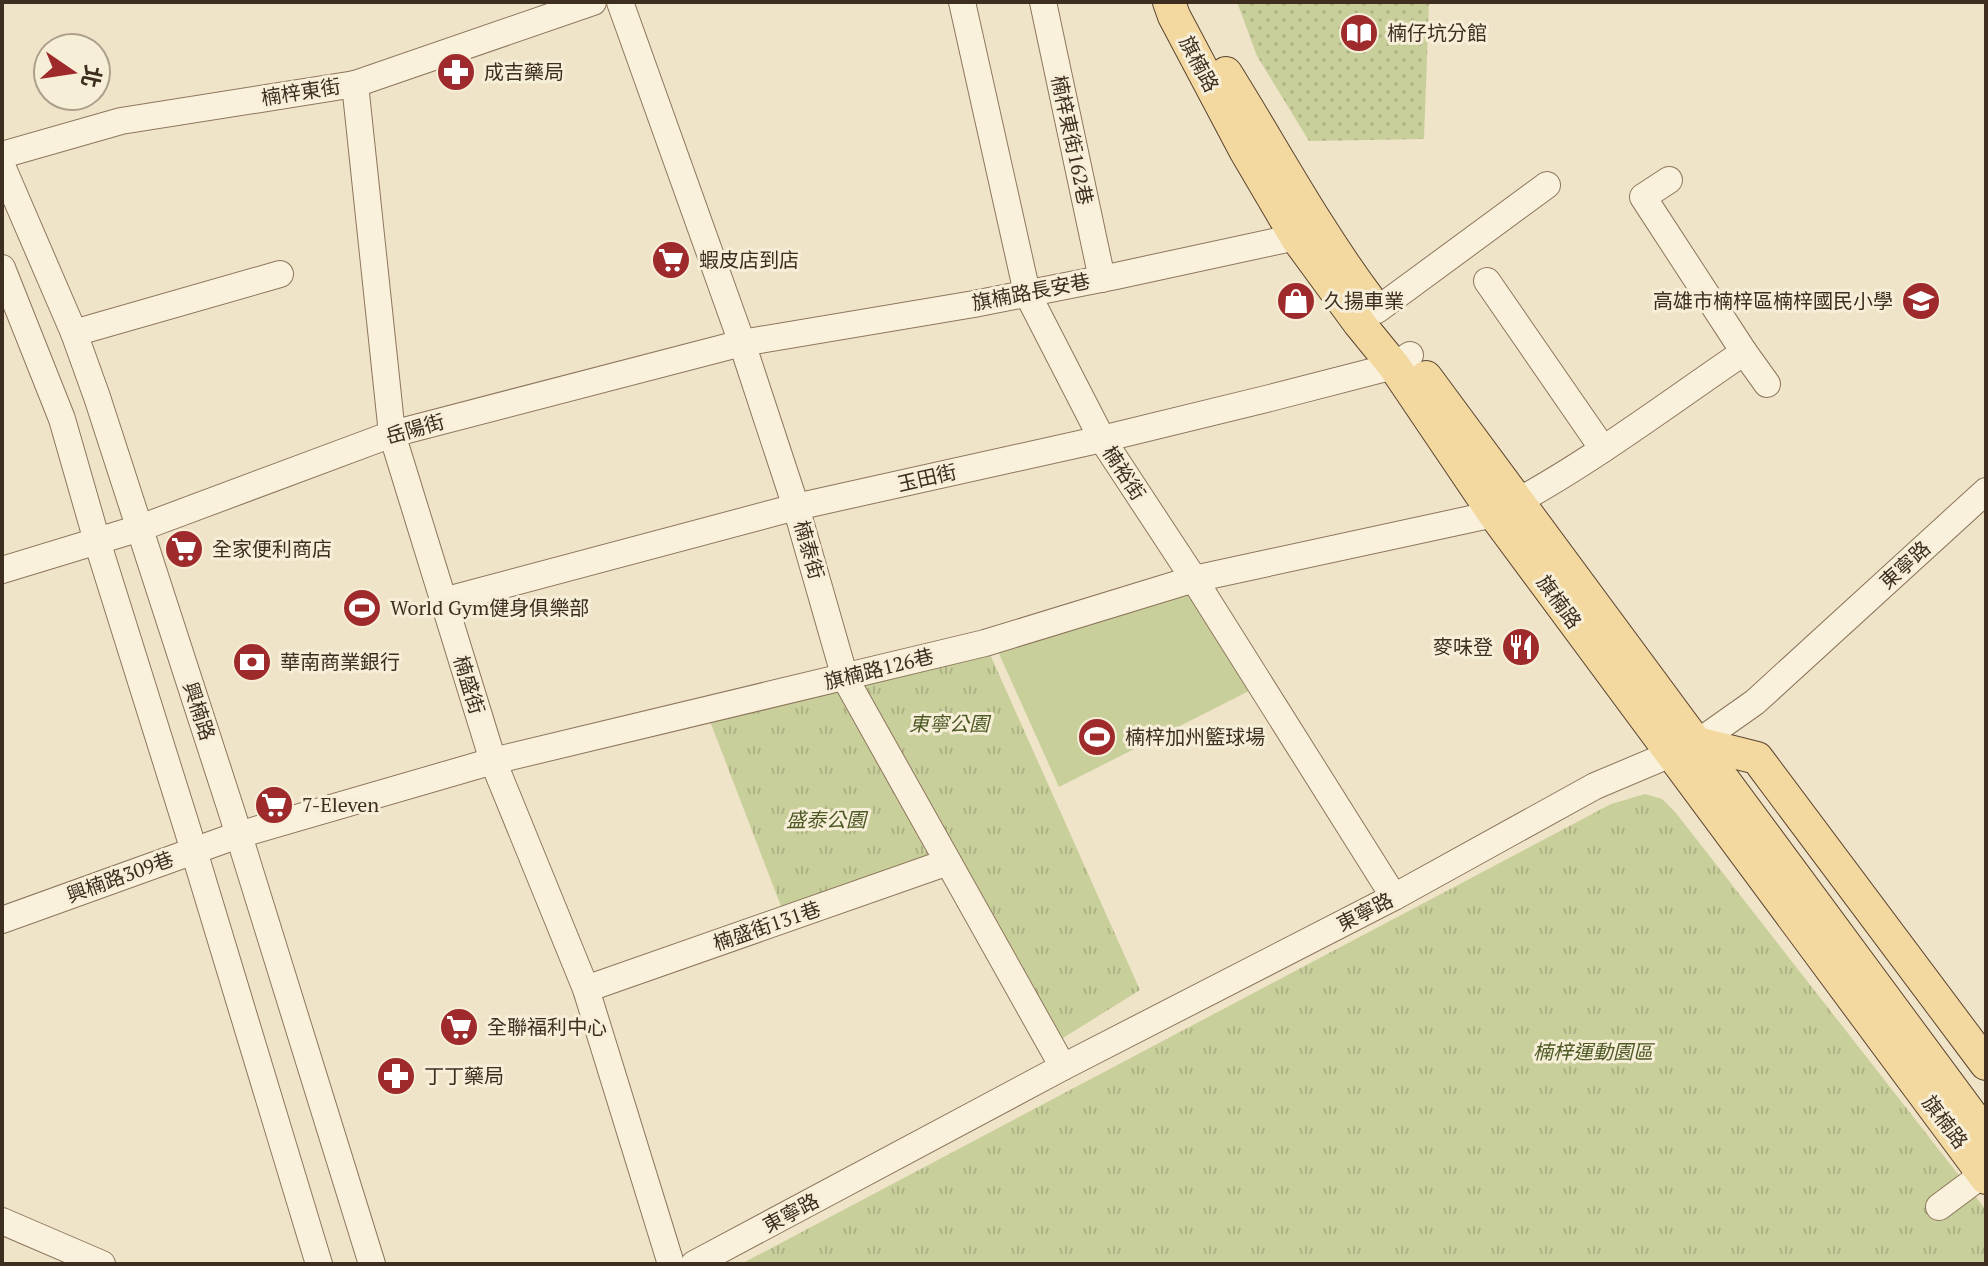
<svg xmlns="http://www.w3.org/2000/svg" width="1988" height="1266" viewBox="0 0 1988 1266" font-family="'PT Serif','Noto Sans TC',serif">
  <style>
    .grass { fill: url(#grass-dots) }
    .park { fill: url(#park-tufts) }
    .pitch { fill: #c9cf9b }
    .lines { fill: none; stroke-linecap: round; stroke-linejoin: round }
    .minor-casing { stroke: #8d765c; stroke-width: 28 }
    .major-casing { stroke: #5b4430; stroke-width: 34 }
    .minor { stroke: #faf1dc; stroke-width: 26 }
    .major { stroke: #f3d9a0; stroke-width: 32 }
    .labels { text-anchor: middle; stroke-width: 6; stroke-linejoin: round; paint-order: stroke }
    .poi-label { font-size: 20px; fill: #3d2e20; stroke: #f7eed8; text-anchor: start }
    .street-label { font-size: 20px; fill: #3d2e20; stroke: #f7eed8 }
    .park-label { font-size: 20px; font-style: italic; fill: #4d5a26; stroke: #f7eed8 }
  </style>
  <defs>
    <pattern id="grass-dots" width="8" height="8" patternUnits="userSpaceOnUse" patternTransform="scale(2)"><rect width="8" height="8" fill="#c9cf9b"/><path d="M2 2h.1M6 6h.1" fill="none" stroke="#aeb285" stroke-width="1.8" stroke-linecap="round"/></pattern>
    <pattern id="park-tufts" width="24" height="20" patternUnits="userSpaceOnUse" patternTransform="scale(2)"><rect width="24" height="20" fill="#c9cf9b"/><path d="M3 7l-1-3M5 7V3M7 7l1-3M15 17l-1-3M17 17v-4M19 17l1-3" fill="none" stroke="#aeb285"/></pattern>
  </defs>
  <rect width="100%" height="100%" fill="#f0e4c8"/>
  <!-- grass -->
  <path class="grass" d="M1237,2H1429L1424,139L1309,141L1257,56Z"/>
  <!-- park -->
  <g class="park">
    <path d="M985,643L1140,990L1055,1043L845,678Z"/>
    <path d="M836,685L932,862L784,914L708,716Z"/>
    <path d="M1645,794L1662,799L1676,813L1986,1210V1264H741L1611,804Z"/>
  </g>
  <!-- pitch -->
  <path class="pitch" d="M1191,588L1257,687L1059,787L996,647Z"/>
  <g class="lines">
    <!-- minor casing -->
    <g class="minor-casing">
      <g id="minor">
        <path d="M620,2L742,343L796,507L845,678L1063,1067"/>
        <path d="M962,2L1027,293L1102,439L1194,579L1394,897"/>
        <path d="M1043,2L1102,279"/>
        <path d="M355,84L392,434L493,761L586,989L671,1264"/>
        <path d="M2,155L121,121L355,84L593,2"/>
        <path d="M2,166L74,333L97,397L232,813L372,1264"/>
        <path d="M2,268L62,419L97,541L187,828L319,1264"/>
        <path d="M1487,281L1603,449"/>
        <path d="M1377,310L1547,185"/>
        <path d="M74,333L280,274"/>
        <path d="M1744,352L1767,384"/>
        <path d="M2,570L140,528L392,434L742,343L974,304L1116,276L1296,237L1310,229"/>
        <path d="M443,601L796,507L1102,439L1270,398L1394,366L1410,355"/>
        <path d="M2,920L238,835L493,761L985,643L1194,579L1494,514C1582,469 1663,407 1744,352L1643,197L1669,180"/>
        <path d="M586,989L948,862"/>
        <path d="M1939,1207L1986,1172"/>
        <path d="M2,1221L102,1264"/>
        <path d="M694,1264L1063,1067L1394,897L1595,786L1697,743L1755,702L1986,491"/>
      </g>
    </g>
    <!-- major casing -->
    <g class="major-casing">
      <g id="major">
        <path d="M1169,2L1174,16L1246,152L1296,237L1359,323L1394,366L1494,514L1986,1178"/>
        <path d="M1226,73C1273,148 1315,227 1368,298"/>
        <path d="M1426,377L1986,1135"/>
        <path d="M1697,743L1757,758L1986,1064"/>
      </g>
    </g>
    <!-- minor -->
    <use href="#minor" class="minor"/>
    <!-- major -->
    <use href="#major" class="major"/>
  </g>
  <!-- icons -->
  <defs>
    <g id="library-disc" transform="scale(2)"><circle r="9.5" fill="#9e2a2b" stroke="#f7eed8"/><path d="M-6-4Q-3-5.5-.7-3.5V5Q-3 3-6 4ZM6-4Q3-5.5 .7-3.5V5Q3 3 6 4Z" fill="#fff"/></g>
    <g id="pharmacy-disc" transform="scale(2)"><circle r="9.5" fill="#9e2a2b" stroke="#f7eed8"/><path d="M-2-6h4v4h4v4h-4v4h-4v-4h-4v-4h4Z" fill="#fff"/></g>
    <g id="supermarket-disc" transform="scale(2)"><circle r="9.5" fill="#9e2a2b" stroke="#f7eed8"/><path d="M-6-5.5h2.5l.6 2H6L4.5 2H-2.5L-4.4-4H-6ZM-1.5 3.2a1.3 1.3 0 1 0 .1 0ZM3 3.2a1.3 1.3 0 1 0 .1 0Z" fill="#fff"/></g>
    <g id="shop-disc" transform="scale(2)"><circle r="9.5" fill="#9e2a2b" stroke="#f7eed8"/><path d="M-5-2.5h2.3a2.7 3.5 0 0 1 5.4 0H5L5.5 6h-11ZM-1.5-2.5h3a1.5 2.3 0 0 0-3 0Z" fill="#fff"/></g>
    <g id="school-disc" transform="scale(2)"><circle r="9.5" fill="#9e2a2b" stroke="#f7eed8"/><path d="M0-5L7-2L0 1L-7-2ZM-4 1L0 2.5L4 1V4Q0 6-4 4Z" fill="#fff"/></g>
    <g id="stadium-disc" transform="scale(2)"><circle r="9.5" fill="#9e2a2b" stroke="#f7eed8"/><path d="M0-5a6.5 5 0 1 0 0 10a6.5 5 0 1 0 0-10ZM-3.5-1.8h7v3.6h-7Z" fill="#fff"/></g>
    <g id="restaurant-disc" transform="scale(2)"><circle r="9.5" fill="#9e2a2b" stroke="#f7eed8"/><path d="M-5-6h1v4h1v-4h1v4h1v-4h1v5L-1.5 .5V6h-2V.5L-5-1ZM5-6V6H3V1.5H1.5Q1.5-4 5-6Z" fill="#fff"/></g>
    <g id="bank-disc" transform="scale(2)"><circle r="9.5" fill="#9e2a2b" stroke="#f7eed8"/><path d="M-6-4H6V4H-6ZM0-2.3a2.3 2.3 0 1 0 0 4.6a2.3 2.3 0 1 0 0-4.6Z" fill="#fff"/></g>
  </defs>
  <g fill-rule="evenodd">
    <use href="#library-disc" x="1359" y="33"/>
    <use href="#pharmacy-disc" x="456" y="72"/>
    <use href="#supermarket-disc" x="671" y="260"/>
    <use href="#shop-disc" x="1296" y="301"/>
    <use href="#school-disc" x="1921" y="301"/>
    <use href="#supermarket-disc" x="184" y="549"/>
    <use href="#stadium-disc" x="362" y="608"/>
    <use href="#restaurant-disc" x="1521" y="647"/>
    <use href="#bank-disc" x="252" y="662"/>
    <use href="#stadium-disc" x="1097" y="737"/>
    <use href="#supermarket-disc" x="274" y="805"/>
    <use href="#supermarket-disc" x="459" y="1027"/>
    <use href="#pharmacy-disc" x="396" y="1076"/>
  </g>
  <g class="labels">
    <!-- poi labels -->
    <g class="poi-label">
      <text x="1387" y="40">楠仔坑分館</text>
      <text x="484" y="79">成吉藥局</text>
      <text x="699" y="267">蝦皮店到店</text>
      <text x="1324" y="308">久揚車業</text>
      <text x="1893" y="308" text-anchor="end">高雄市楠梓區楠梓國民小學</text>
      <text x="212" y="556">全家便利商店</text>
      <text x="390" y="615">World Gym健身俱樂部</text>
      <text x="1493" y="654" text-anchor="end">麥味登</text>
      <text x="280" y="669">華南商業銀行</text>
      <text x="1125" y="744">楠梓加州籃球場</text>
      <text x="302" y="812">7-Eleven</text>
      <text x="487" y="1034">全聯福利中心</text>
      <text x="424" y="1083">丁丁藥局</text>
    </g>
    <!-- street labels -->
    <g class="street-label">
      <text transform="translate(1199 64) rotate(62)" y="7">旗楠路</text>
      <text transform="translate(301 92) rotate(-9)" y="7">楠梓東街</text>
      <text transform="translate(1072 140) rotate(78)" y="7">楠梓東街162巷</text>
      <text transform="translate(1031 292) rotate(-11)" y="7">旗楠路長安巷</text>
      <text transform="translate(415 429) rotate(-16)" y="7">岳陽街</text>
      <text transform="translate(1124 473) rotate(57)" y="7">楠裕街</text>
      <text transform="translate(927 478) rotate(-13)" y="7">玉田街</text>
      <text transform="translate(809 550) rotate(74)" y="7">楠泰街</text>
      <text transform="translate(1905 565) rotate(-42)" y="7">東寧路</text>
      <text transform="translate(1559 602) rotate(54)" y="7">旗楠路</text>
      <text transform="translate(879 669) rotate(-14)" y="7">旗楠路126巷</text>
      <text transform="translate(469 685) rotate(73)" y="7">楠盛街</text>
      <text transform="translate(199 711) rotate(72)" y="7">興楠路</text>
      <text transform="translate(120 877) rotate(-20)" y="7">興楠路309巷</text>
      <text transform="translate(1365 912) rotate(-27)" y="7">東寧路</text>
      <text transform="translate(767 926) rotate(-19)" y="7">楠盛街131巷</text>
      <text transform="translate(1945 1122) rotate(53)" y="7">旗楠路</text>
      <text transform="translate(791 1213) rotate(-28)" y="7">東寧路</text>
    </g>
    <!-- park labels -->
    <g class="park-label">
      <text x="949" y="731">東寧公園</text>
      <text x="826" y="827">盛泰公園</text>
      <text x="1593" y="1059">楠梓運動園區</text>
    </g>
  </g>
  <!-- border -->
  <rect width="1988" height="1266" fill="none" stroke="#3d2e20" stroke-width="8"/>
  <!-- north arrow -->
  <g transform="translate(72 72) rotate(103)"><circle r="38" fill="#f7eed8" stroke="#ada18e" stroke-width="2"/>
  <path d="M0-6L14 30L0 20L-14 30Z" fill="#9e2a2b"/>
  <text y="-12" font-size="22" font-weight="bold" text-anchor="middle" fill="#3d2e20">北</text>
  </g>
</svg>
